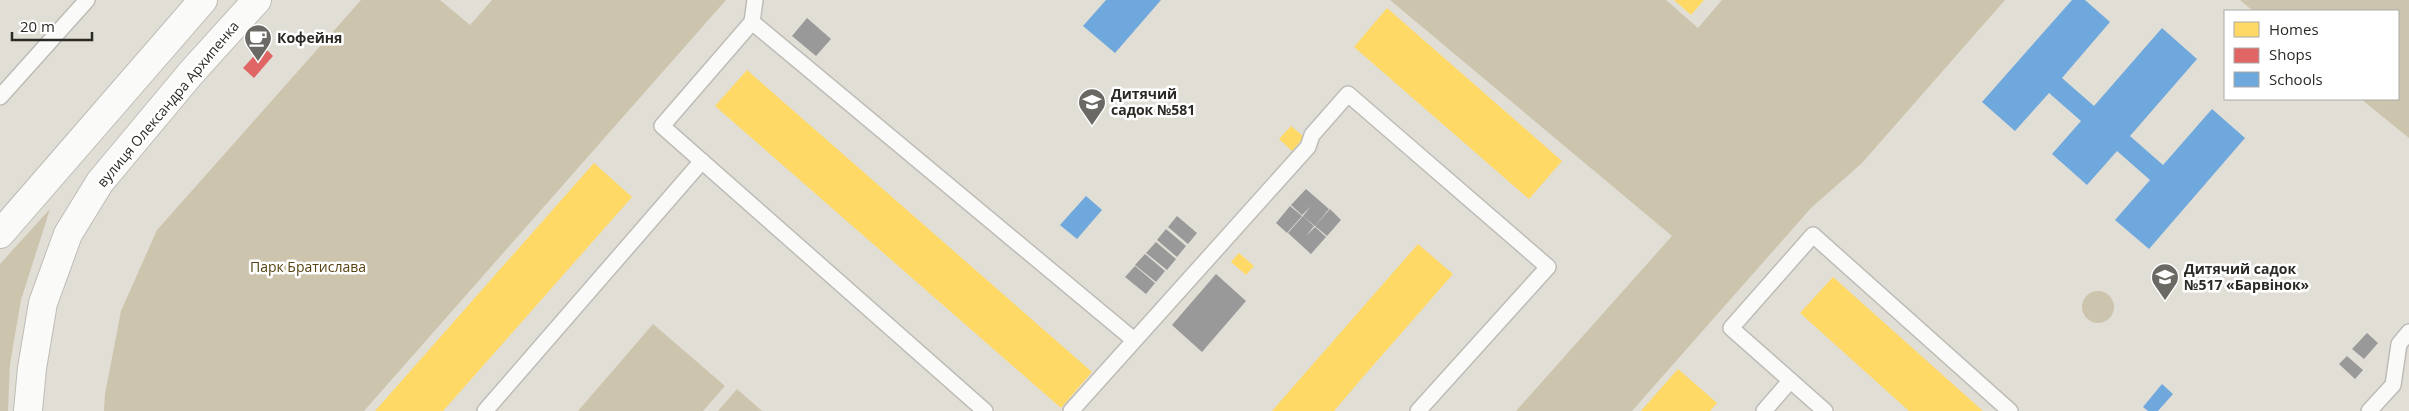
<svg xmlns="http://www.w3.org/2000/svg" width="2409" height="411" viewBox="0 0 2409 411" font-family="'Open Sans',sans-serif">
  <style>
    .green { fill: #cdc4ad }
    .homes { fill: #ffd966 }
    .shops { fill: #e06666 }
    .schools { fill: #6fa8dc }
    .industry { fill: #999 }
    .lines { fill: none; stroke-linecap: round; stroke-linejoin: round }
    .service-casing { stroke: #bfbcb7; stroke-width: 18 }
    .secondary-casing { stroke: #bfbcb7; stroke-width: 30 }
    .service { stroke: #fafaf9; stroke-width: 15 }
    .secondary { stroke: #fafaf9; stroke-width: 28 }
    .labels { text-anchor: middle; stroke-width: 5; stroke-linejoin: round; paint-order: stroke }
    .poi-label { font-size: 14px; font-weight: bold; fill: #2c2a25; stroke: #fff; text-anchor: start }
    .street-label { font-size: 14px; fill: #2c2a25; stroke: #fff }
    .park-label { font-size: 14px; fill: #574312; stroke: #fff }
  </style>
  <rect width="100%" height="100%" fill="#e1ded6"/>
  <!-- green -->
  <g class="green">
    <path d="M361,0H440L470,25L492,0H726L364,411H104L105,394L121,311L157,230Z"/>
    <path d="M1390,0H1666L1698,28L1722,0H2005L1862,163L1811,208L1632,411H1516L1672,236Z"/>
    <path d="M2240,0H2409V138L2361,99H2398V11H2253Z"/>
    <path d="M50,209L21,300L10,364L8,411H0V264Z"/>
    <circle cx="2098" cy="307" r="16"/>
    <path d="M653,324L725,386L703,411H578Z"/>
    <path d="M737,389L762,411H718Z"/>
  </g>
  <!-- homes -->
  <g class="homes">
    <path d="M1674,0H1704L1691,15Z"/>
    <path d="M1387,8L1562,161L1529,199L1354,47Z"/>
    <path d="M747,70L1092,372L1061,408L715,106Z"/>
    <path d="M1291,126L1304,137L1292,151L1279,139Z"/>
    <path d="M594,163L632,197L542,299L443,411H375Z"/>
    <path d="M1418,244L1453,274L1363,377L1334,411H1272Z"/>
    <path d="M1239,253L1254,266L1246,275L1231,262Z"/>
    <path d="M1833,277L1983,411H1909L1800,313Z"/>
    <path d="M1678,369L1717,403L1710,411H1641Z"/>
  </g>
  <!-- shops -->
  <path class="shops" d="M263,46L273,56L254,78L243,68Z"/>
  <!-- schools -->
  <g class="schools">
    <path d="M1106,0H1161L1115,53L1083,26Z"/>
    <path d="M2072,0H2085L2110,22L2062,78L2094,106L2162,28L2197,59L2130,136L2163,165L2212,109L2245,138L2149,249L2115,220L2150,180L2117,151L2087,185L2052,154L2081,121L2049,93L2015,131L1982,102Z"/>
    <path d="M1086,196L1102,210L1077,239L1060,225Z"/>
    <path d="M2162,384L2173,394L2158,411H2148L2143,407Z"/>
  </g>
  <!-- industry -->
  <g class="industry">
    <path d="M807,18L831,39L816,56L792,36Z"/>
    <path d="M1306,189L1329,209L1315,226L1303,216L1311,206L1302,215L1291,205Z"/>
    <path d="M1290,206L1302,216L1287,233L1276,223Z"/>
    <path d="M1330,209L1341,220L1327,236L1315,226Z"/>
    <path d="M1177,216L1197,233L1188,244L1168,227Z"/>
    <path d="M1303,216L1314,226L1306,236L1315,227L1326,237L1311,254L1288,233Z"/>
    <path d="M1166,229L1186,246L1177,257L1157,240Z"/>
    <path d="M1156,242L1176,259L1167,270L1146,253Z"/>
    <path d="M1145,254L1165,271L1156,282L1135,265Z"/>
    <path d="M1135,266L1155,283L1146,294L1125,277Z"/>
    <path d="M1216,274L1246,301L1202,352L1172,325Z"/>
    <path d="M2367,333L2378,343L2364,359L2352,349Z"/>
    <path d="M2347,356L2363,370L2355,379L2339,364Z"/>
  </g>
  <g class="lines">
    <!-- service casing -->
    <g class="service-casing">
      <g id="service">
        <path d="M755,0L752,22L662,126L985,411"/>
        <path d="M752,22L1134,340"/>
        <path d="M0,97L87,0"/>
        <path d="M485,411L702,161"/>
        <path d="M1071,411L1308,147L1312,135L1348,94L1548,267L1418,411"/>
        <path d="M1764,411L1790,381"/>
        <path d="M1825,411L1731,328L1813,235L2010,411"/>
        <path d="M2369,411L2393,385L2399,344L2409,332"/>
      </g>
    </g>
    <!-- secondary casing -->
    <g class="secondary-casing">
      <g id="secondary">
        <path d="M0,234L203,0"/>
        <path d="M28,411L32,368L43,303L68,234L100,182L191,73L257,0"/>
      </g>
    </g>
    <!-- service -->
    <use href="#service" class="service"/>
    <!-- secondary -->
    <use href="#secondary" class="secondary"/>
  </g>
  <!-- icons -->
  <defs>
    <g id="cafe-pin" transform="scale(1.4375)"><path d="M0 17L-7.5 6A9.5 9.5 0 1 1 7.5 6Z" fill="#6b6963" stroke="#fff"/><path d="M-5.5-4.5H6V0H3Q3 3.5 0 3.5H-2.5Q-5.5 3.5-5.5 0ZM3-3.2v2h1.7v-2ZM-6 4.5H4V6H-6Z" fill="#fff"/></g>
    <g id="school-pin" transform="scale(1.4375)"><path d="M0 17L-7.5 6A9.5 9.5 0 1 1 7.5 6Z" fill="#6b6963" stroke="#fff"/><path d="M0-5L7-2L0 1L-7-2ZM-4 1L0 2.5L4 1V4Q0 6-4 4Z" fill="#fff"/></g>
  </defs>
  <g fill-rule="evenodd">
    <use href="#cafe-pin" x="258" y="38"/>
    <use href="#school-pin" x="1092" y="102"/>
    <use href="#school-pin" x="2165" y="277"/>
  </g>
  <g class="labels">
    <!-- poi labels -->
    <g class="poi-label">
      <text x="277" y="43">Кофейня</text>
      <text x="1111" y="99">Дитячий<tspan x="1111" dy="16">садок №581</tspan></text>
      <text x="2184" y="274">Дитячий садок<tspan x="2184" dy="16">№517 «Барвінок»</tspan></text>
    </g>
    <!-- street labels -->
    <g class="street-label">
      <text transform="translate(168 104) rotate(-50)" y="5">вулиця Олександра Архипенка</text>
    </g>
    <!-- park labels -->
    <g class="park-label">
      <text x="308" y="272">Парк Братислава</text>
    </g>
  </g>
  <!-- legend -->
  <rect x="2224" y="10" width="175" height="90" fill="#ffffff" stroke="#abaaa8"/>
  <rect x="2234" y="22" width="25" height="15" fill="#ffd966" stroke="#abaaa8"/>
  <text x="2269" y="35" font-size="15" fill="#2c2a25">Homes</text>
  <rect x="2234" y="48" width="25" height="15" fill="#e06666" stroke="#abaaa8"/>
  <text x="2269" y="60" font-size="15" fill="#2c2a25">Shops</text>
  <rect x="2234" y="72" width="25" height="15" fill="#6fa8dc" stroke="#abaaa8"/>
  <text x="2269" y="85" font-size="15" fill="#2c2a25">Schools</text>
  <!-- scale -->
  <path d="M12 32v8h80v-8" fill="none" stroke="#2c2a25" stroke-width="2.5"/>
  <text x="20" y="32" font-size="15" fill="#2c2a25" stroke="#ffffff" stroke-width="4" paint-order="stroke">20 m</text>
</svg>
